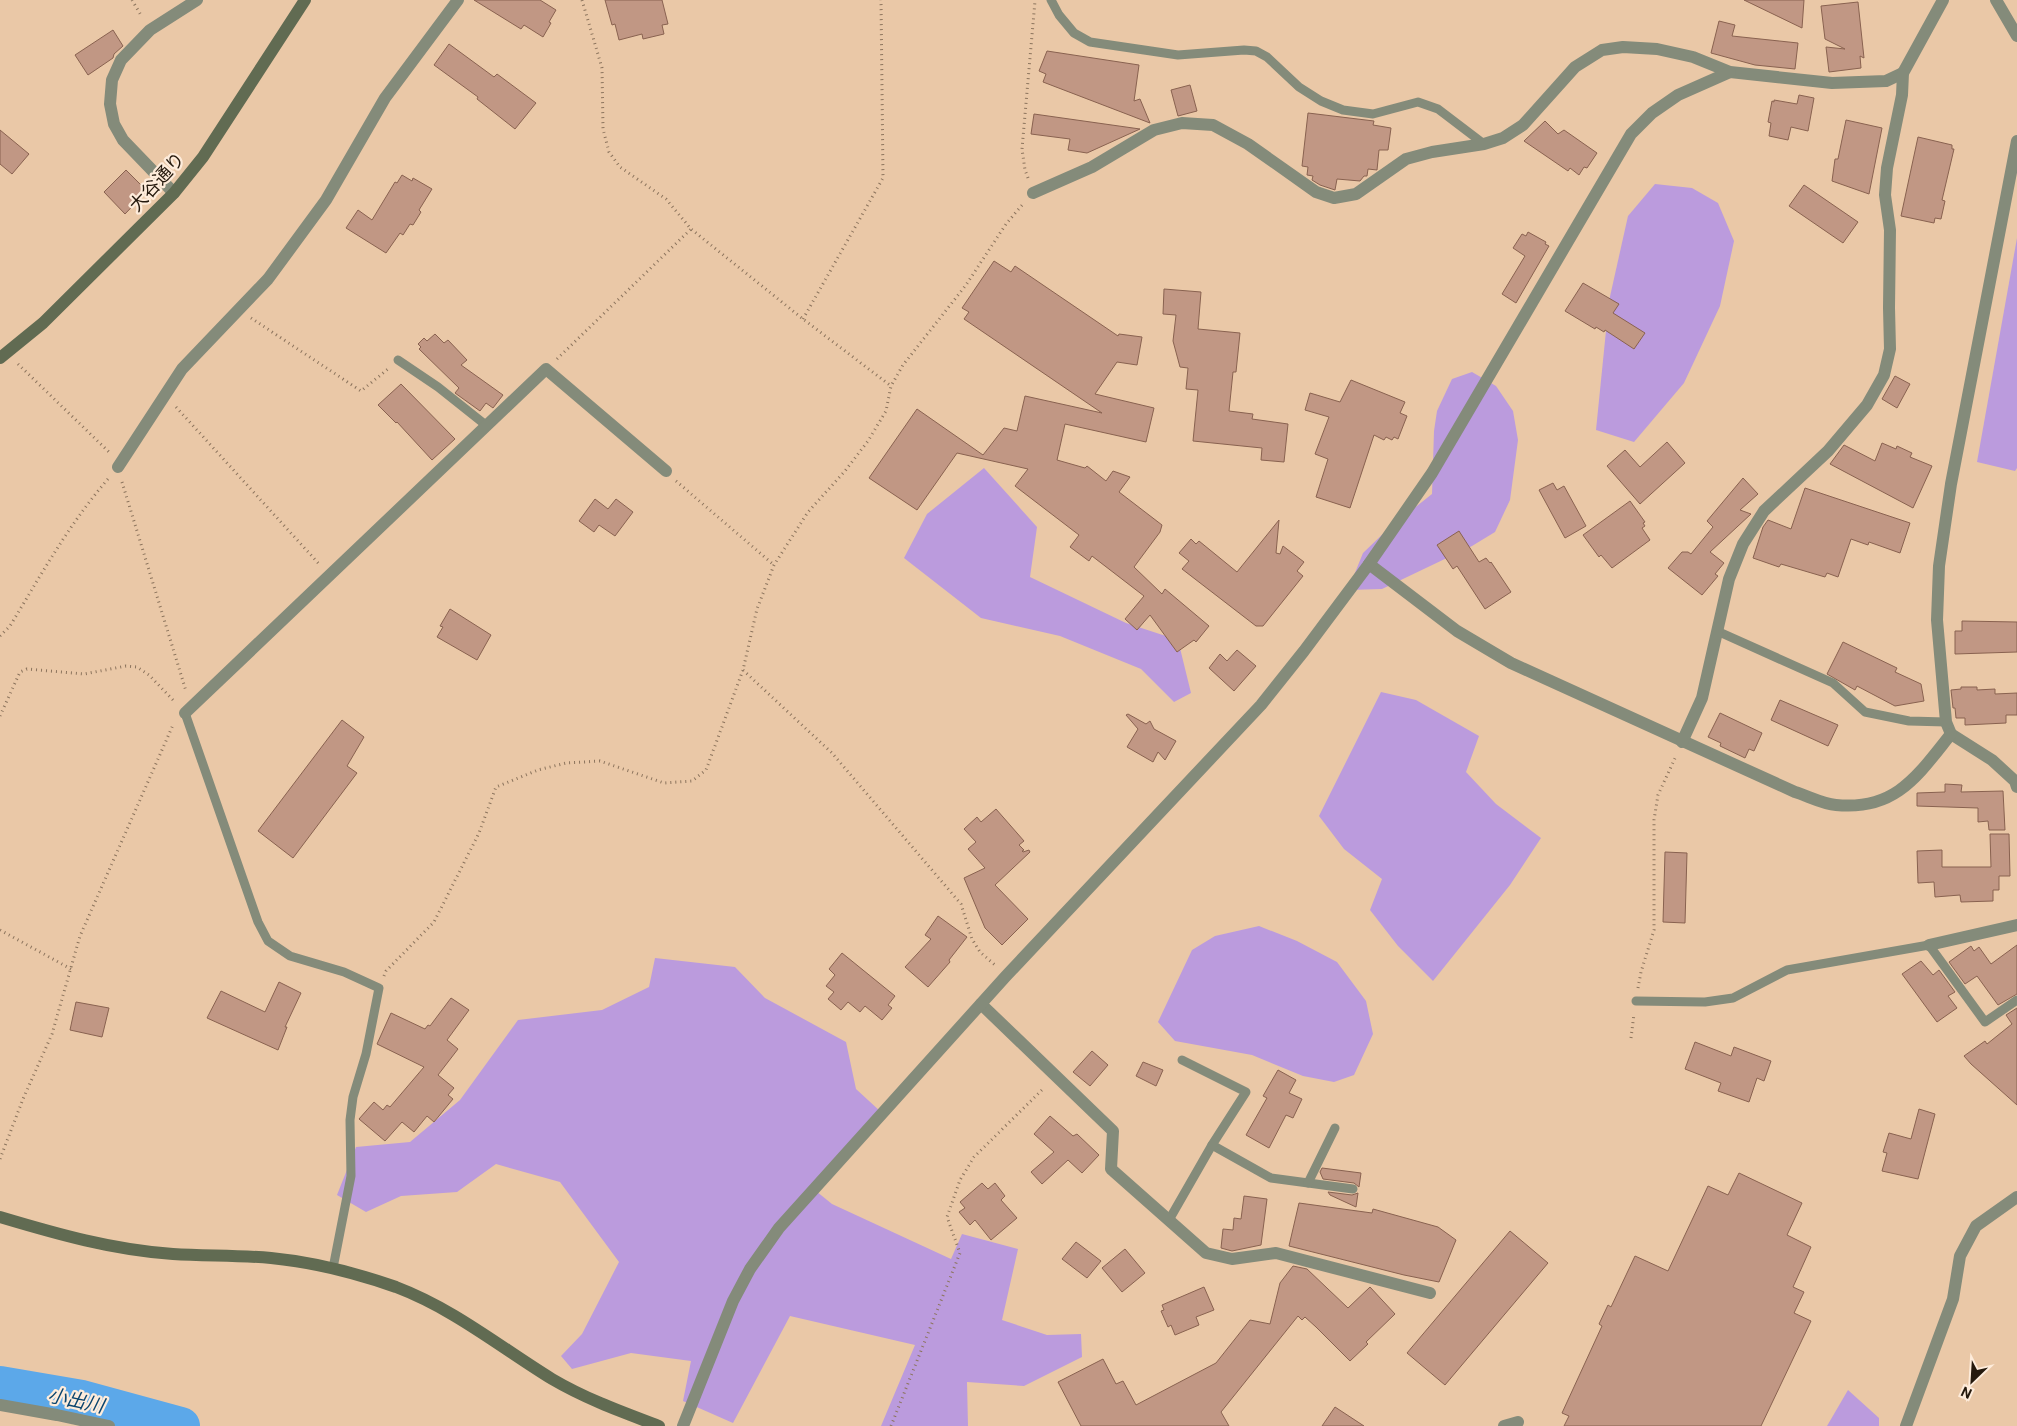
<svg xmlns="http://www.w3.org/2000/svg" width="2017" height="1426" viewBox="0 0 2017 1426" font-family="Roboto,'Noto Sans JP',sans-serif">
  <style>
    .green { fill: #bb9bdd }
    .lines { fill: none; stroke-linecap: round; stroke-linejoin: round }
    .river { stroke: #5ca8e9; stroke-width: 38 }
    .building { fill: #c19784; stroke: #896250 }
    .path { stroke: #8c745d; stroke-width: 3; stroke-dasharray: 1 4; stroke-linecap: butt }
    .lane { stroke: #848b7a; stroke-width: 9 }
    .street { stroke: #848b7a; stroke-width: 12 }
    .secondary { stroke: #616b52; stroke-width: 12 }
    .labels { text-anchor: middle; stroke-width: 4.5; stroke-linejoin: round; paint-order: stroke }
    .street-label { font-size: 18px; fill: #25190d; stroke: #feecdb }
    .water-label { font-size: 19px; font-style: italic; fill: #0b456f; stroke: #feecdb }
  </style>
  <rect width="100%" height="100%" fill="#eac8a7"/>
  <!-- green -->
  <g class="green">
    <path d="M1655,184L1692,188L1718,203L1734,241L1720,306L1684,383L1634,442L1596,430L1609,301L1628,216Z"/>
    <path d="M2017,238V468L2015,471L1977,462Z"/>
    <path d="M1472,372L1496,386L1513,411L1518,440L1510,500L1495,532L1472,546L1382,589L1348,590L1363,553L1388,529L1432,494L1434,431L1437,411L1452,379Z"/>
    <path d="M984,468L1037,527L1030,577L1126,623L1178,640L1191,693L1174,702L1141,669L1060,636L981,618L904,558L927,514Z"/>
    <path d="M1381,692L1416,700L1479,736L1466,772L1496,804L1541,838L1510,885L1433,981L1398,946L1370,910L1382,879L1344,849L1319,816Z"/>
    <path d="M1259,926L1297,941L1337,962L1366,1001L1373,1034L1354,1075L1334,1082L1303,1076L1252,1055L1175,1041L1158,1022L1192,950L1215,936Z"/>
    <path d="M655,958L735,967L765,998L846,1042L856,1089L881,1112L811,1187L832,1204L951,1259L962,1234L1018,1249L1002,1320L1047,1335L1081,1334L1082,1357L1024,1386L967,1382L968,1426H881L915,1345L790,1316L733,1423L683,1401L691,1361L631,1353L572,1369L561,1356L582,1334L619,1262L560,1182L496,1164L457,1192L401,1196L366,1212L337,1195L356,1147L410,1142L460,1100L518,1020L602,1010L649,987Z"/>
    <path d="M1848,1390L1879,1418V1426H1827Z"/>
  </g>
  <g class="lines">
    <!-- river -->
    <path class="river" d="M0,1385L82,1399L181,1426"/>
  </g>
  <!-- building -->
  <g class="building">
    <path d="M474,0H540L556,10L549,22L551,23L543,37L524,25L521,29Z"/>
    <path d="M605,0H662L668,24L662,25L664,34L643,39L642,34L619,40L615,24L612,25Z"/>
    <path d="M1744,0H1804L1802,28Z"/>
    <path d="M1858,2L1864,58L1860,56L1861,68L1829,72L1826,47L1845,49L1825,39L1821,6Z"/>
    <path d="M1719,21L1735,25L1732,36L1798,43L1795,69L1755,65L1711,53Z"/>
    <path d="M113,30L123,46L114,54L113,58L88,75L75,55Z"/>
    <path d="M449,44L494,77L497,74L536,103L515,129L477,99L478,97L434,65Z"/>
    <path d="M1047,51L1139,65L1134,101L1140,99L1150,123L1043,82L1046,74L1039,71Z"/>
    <path d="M1190,85L1197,111L1178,116L1171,90Z"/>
    <path d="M1799,95L1814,98L1808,131L1791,127L1788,140L1769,136L1771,123L1768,122L1772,101L1774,102V100L1797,104Z"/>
    <path d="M1308,113L1374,121L1373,125L1391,128L1388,150H1379L1377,170L1368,169L1367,176H1364L1360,181L1337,179L1335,190L1320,185L1312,180L1313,176L1307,175L1308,167L1302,166Z"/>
    <path d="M1034,114L1140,129L1087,153L1068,150L1070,139L1031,134Z"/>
    <path d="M1846,120L1882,128L1869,194L1832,181L1835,159H1838Z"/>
    <path d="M1545,121L1558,134L1564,130L1597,153L1587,168L1584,167L1579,175L1570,168L1568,171L1524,141Z"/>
    <path d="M0,130L29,154L12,174L0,164Z"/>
    <path d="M1918,137L1952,145V149H1954L1942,200L1945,201L1941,219L1935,218L1934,223L1901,216Z"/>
    <path d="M126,170L147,191L125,214L104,192Z"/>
    <path d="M402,175L412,181L413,178L432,189L419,210L421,212L413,225L410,224L403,235L400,233L386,253L346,228L358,210L372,220L395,182L397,183Z"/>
    <path d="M1804,185L1858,222L1843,243L1789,206Z"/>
    <path d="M1528,232L1546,242L1545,244L1549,246L1516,303L1502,294L1525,256L1513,248L1522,234L1526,236Z"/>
    <path d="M994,261L1011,272L1015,266L1118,336L1119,334L1142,337L1137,365L1117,362L1095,394L1154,408L1146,442L1065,424L1057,460L1085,468L1087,466L1106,481L1113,471L1130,477L1119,492L1162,525L1160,532L1134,567L1162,594L1165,589L1209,626L1196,642L1194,640L1177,652L1150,615L1137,630L1125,619L1144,596L1092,556L1089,561L1070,547L1079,535L1015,486L1028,469L957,453L917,510L869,478L917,409L983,455L1004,428L1017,431L1025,396L1102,413L964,319L969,312L962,308Z"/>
    <path d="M1583,283L1619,304L1613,313L1645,333L1634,349L1605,330L1604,332L1596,327L1595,329L1565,311Z"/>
    <path d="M1164,289L1201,292L1198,329L1240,333L1236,372H1233L1229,411L1253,414L1252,419L1288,424L1284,462L1261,460L1262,448L1193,441L1198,390L1186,389L1188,368L1180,367L1173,341L1176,315L1163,314Z"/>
    <path d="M435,334L444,343L448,340L467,360L461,365L503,395L493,408L486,403L480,411L455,393L459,388L419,349L421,347L418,344L424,338L427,341Z"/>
    <path d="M1895,376L1910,384L1897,408L1882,399Z"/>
    <path d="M1351,380L1405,402L1400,413L1407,416L1398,439L1394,437L1392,440L1386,437L1384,440L1374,435L1350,508L1316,497L1328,459L1315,454L1329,417L1305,410L1310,393L1340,402Z"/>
    <path d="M401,384L455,439L432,460L397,422L396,423L378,405Z"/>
    <path d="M1667,442L1685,463L1640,504L1607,466L1625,450L1640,467Z"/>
    <path d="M1882,443L1896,449L1897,446L1912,453L1910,457L1932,466L1913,508L1830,464L1844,445L1875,461Z"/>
    <path d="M1743,478L1758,494L1740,510L1751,514L1710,552L1724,563L1715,574L1718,576L1702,595L1668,568L1682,552H1688L1691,554L1713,527L1707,521Z"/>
    <path d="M1553,483L1557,490L1564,486L1586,526L1565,538L1539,490Z"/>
    <path d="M1805,488L1910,523L1900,553L1869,542L1868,545L1851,539L1838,577L1827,573L1825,577L1781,564L1779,567L1753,558L1763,527L1768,520L1791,529Z"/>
    <path d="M595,499L608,509L616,499L633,512L615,536L599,525L594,532L579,521Z"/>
    <path d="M1630,501L1645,522L1643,523L1645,526L1642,528L1650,540L1612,568L1601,555L1599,557L1583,535Z"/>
    <path d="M1279,520L1276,553L1280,554L1283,546L1304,562L1297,571L1303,576L1263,626H1256L1182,569L1189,561L1179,553L1191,539L1196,544L1199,541L1237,572Z"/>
    <path d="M1459,531L1479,562L1486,558L1490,563L1491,562L1511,592L1485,609L1457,566L1453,569L1437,545Z"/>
    <path d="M450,609L491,635L477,660L437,637L443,627L440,626Z"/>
    <path d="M1962,621L2017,622V652L1955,654V631H1962Z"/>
    <path d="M1843,642L1897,668L1895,672L1921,684L1924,701L1895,706L1857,686L1855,690L1827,674Z"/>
    <path d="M1237,650L1256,666L1234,691L1209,668L1220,654L1227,661Z"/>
    <path d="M1961,687H1977V690L1995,689V694L2017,693V715H2006V723L1965,725V718H1956L1955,708H1953L1951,690L1961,689Z"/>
    <path d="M1780,700L1838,725L1828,746L1771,720Z"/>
    <path d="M1720,713L1762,733L1754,751L1749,749L1745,758L1720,746L1721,743L1708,737Z"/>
    <path d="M1128,714L1146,724L1150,721L1154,729L1176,741L1165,760L1158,752L1153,762L1127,747L1138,729L1126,715Z"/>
    <path d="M342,720L364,737L347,766L357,773L293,858L258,831Z"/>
    <path d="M1945,784L1962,785L1961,792L2003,791L2005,830H1989L1988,821L1978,822V808L1917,806V793L1945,792Z"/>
    <path d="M996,809L1024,841L1019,845L1024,850L1022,851L1023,852L1029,850L1030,852L995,885L1028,919L1002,945L985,928L964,878L985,868L968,849L976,842L964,829L977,817L981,822Z"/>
    <path d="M1990,834H2009L2010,876H1999V890H1993V901L1961,902L1960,895L1935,897L1934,882L1918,883L1917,851L1942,850V867H1991Z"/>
    <path d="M1665,852L1687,853L1685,923L1663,922Z"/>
    <path d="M938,916L967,937L949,960L950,962L928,987L905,967L931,939L925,935Z"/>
    <path d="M2017,945V994L1998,1005L1977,976L1965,984L1949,962L1971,946L1974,951L1979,947L1991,964Z"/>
    <path d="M842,953L895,996L888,1005L892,1008L882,1020L865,1006L860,1012L848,1002L841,1010L828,999L834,992L826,986L835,975L829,969Z"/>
    <path d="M1921,961L1933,975L1939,970L1955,992L1948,996L1957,1008L1937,1022L1902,974Z"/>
    <path d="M279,982L301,993L285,1027H287L278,1050L207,1018L221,991L265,1012Z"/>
    <path d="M451,998L469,1010L447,1040L458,1049L438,1075L454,1088L448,1095L453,1099L434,1122L427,1116L414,1132L402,1122L385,1141L359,1119L374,1102L383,1110L387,1105L390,1107L424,1067L377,1044L391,1013L425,1029L428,1025L430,1026Z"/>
    <path d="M76,1002L109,1008L102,1037L70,1030Z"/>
    <path d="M2017,1008V1105L1971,1064L1964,1056L1985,1041L1987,1044L2012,1024L2006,1015Z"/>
    <path d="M1695,1042L1731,1056L1734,1047L1771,1061L1764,1081L1757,1078L1749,1102L1718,1091L1721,1083L1685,1069Z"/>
    <path d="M1092,1051L1108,1065L1090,1086L1073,1072Z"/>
    <path d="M1143,1062L1163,1070L1156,1086L1136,1076Z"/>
    <path d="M1278,1070L1296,1080L1289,1093L1302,1099L1293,1118L1286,1115L1269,1148L1246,1135L1267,1098L1263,1096Z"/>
    <path d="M1919,1109L1935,1114L1918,1179L1882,1171L1887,1153L1883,1152L1889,1133L1911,1139Z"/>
    <path d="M1050,1116L1073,1136L1077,1134L1099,1155L1082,1173L1068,1160L1042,1184L1031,1172L1054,1152L1034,1134Z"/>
    <path d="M1322,1168L1361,1173L1359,1187L1354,1183L1323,1179L1320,1172Z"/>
    <path d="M1739,1173L1802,1203L1787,1235L1811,1247L1793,1287L1804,1292L1794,1313L1811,1321L1761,1426H1564L1569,1416L1562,1413L1602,1326L1599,1324L1608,1305L1611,1307L1635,1256L1668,1271L1708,1186L1728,1195Z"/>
    <path d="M982,1183L988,1189L995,1183L1005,1196L1001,1200L1017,1218L991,1240L975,1220L970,1225L959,1212L965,1208L960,1202Z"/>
    <path d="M1328,1192L1352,1195L1358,1193L1356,1207L1330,1195Z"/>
    <path d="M1244,1196L1267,1199L1261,1245L1232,1251L1221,1248L1223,1229L1233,1230L1234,1218L1241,1219Z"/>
    <path d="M1299,1203L1372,1213L1373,1209L1438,1227L1456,1240L1439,1282L1404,1275L1289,1246Z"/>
    <path d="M1510,1231L1548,1263L1445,1385L1407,1353Z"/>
    <path d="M1076,1242L1101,1261L1087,1278L1062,1259Z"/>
    <path d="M1125,1249L1145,1273L1122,1292L1102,1268Z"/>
    <path d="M1293,1266L1307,1269L1348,1308L1370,1287L1395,1314L1366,1342L1368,1344L1350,1361L1316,1327L1305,1317L1302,1320L1298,1316L1221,1412L1229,1426H1081L1058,1382L1103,1359L1116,1384L1123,1381L1136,1405L1216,1363L1250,1320L1270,1324L1280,1283Z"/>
    <path d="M1204,1287L1214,1310L1196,1317L1199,1325L1175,1335L1171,1325L1168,1327L1161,1311L1164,1310L1162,1305Z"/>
    <path d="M1335,1407L1364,1426H1322Z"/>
  </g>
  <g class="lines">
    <!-- path -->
    <g class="path">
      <path d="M132,0L142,17"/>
      <path d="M582,0L602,68L603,129L609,152L620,167L666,199L691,229L803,319L891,386"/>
      <path d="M1028,178L1025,170L1022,149L1035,1"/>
      <path d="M251,318L361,391L388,369"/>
      <path d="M803,319L883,178L881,0"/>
      <path d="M557,359L691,229"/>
      <path d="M18,364L109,452"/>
      <path d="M176,407L320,565"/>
      <path d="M676,481L774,565"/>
      <path d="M122,482L186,691"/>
      <path d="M0,636L10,626C41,575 69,524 108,479"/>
      <path d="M743,670L832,753L961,904L972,939L980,952L995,965"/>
      <path d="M0,716L20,672L27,669L84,674L126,666L137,667L149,675L174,701"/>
      <path d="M0,930L71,969"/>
      <path d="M384,976L386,971L434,922L479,833L496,787L538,770L566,763L600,761L664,783L692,781L706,770L743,670L757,609L774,565L808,512L845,471L868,441L886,411L891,386L903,365L966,285L1006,224L1023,204"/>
      <path d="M1638,988L1641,972L1654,930V820L1658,795L1676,756"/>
      <path d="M1631,1038L1634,1014"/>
      <path d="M0,1159L23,1099L52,1034L80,936L173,725"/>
      <path d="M891,1426L960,1253L947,1217L960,1180L974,1157L1044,1088"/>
    </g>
    <!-- lane -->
    <g class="lane">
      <path d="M1051,0L1059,15L1074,33L1090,42L1178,55L1244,50L1256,51L1267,57L1299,87L1321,101L1343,110L1373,114L1418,102L1438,109L1484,144"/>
      <path d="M398,360L438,387L487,426"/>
      <path d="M1717,631L1833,683L1865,712L1909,721L1946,722"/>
      <path d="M185,713L258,922L268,941L290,956L344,972L379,988L366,1054L353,1097L350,1120L351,1176L333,1268"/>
      <path d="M1636,1001L1705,1002L1733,998L1787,970L1929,945L1985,1022L2017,1000"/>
      <path d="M1212,1145L1271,1178L1353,1189"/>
      <path d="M1308,1183L1335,1128"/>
      <path d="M1169,1220L1212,1145L1246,1092L1182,1060"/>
    </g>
    <!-- street -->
    <g class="street">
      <path d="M1996,0L2017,36"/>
      <path d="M2017,141L1951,484L1939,566L1937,620L1946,722L1951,734L1992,760L2015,781L2017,787"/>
      <path d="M174,193L123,140L114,124L110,104L112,80L121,60L150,30L197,0"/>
      <path d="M1033,193L1092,167L1154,130L1182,123L1213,125L1248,144L1316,192L1334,198L1356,194L1406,159L1432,152L1484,144L1503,138L1523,125L1575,67L1602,50L1623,47L1657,49L1693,57L1730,72L1832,83L1886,81L1903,73"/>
      <path d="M118,467L182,369L268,279L326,200L385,98L458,0"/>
      <path d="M1369,564L1457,631L1511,663L1795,792C1808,796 1823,804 1836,805C1896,811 1918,775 1951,734"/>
      <path d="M185,713L546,369L666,471"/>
      <path d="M1682,742L1702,698L1729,579L1743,544L1764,511L1828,451L1867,405L1884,375L1890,349L1889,308L1890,230L1885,195L1887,168L1902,95L1903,73L1943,0"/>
      <path d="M1929,945L2017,925"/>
      <path d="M981,1004L1113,1131L1111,1169L1206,1253L1232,1259L1276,1253L1430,1293"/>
      <path d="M0,1405L57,1415L109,1426"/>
      <path d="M683,1426L733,1301L750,1269L779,1228L1006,976L1261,705L1304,651L1369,564L1432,473L1631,134L1652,113L1678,95L1730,72"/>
      <path d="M1504,1426L1518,1422"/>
      <path d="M1906,1426L1953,1299L1960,1256L1976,1226L2017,1197"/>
    </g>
    <!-- secondary -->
    <g class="secondary">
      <path d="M0,358L43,323L174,193L203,157L305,0"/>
      <path d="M0,1217C57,1234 113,1250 173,1254C206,1256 239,1255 271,1258C313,1262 356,1273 396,1287C454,1309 500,1347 552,1379C586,1399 622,1412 659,1426"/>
    </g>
  </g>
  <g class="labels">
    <!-- street labels -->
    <g class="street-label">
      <text transform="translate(157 182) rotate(-48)" y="6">大谷通り</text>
    </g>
    <!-- water labels -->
    <g class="water-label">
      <text transform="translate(76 1400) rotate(12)" y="7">小出川</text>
    </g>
  </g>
  <!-- north arrow -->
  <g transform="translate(1972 1381) rotate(205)" stroke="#feecdb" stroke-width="4" paint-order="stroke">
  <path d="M0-4L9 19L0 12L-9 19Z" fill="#25190d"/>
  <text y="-8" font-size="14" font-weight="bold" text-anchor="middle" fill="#25190d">N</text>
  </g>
</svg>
